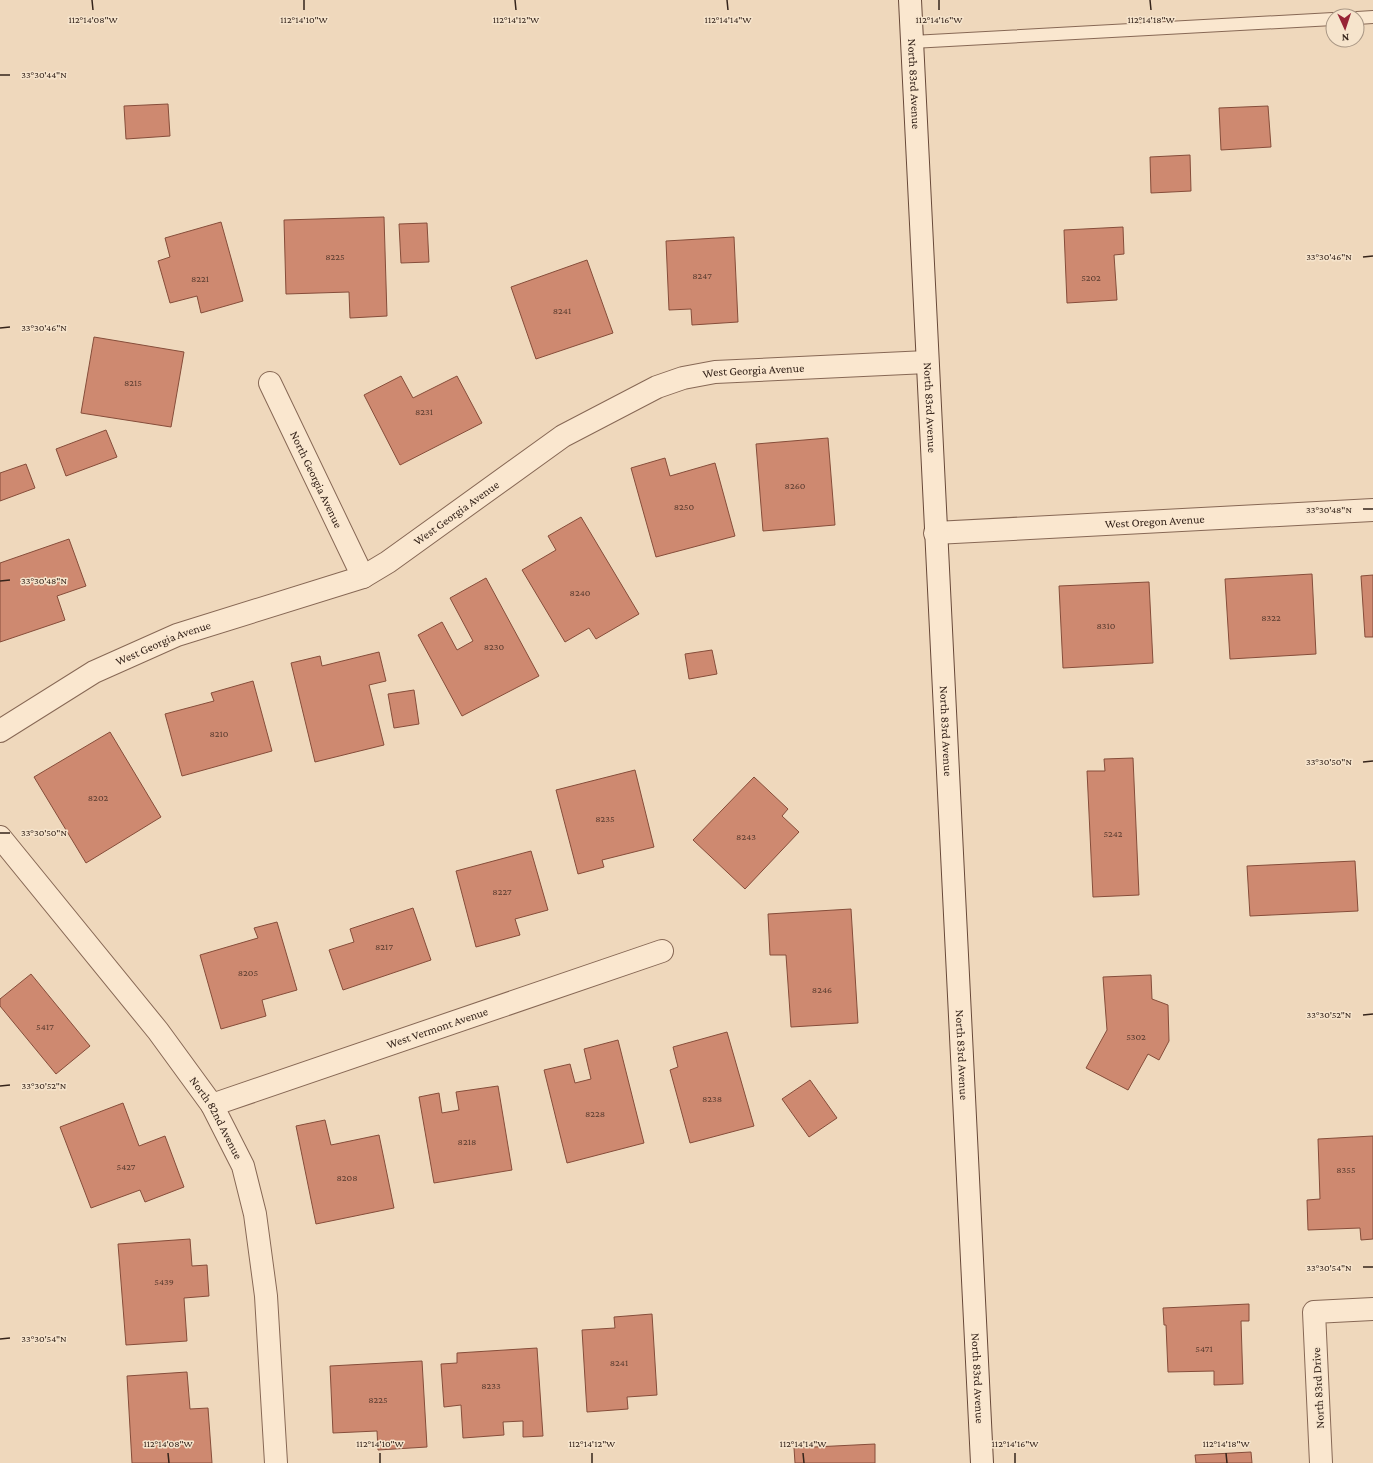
<svg xmlns="http://www.w3.org/2000/svg" width="1373" height="1463" viewBox="0 0 1373 1463" font-family="'Crimson Pro',serif">
  <style>
    .building { fill: #ce8970; stroke: #864d3a }
    .lines { fill: none; stroke-linecap: round; stroke-linejoin: round }
    .service-casing { stroke: #876855; stroke-width: 14 }
    .minor-casing { stroke: #876855; stroke-width: 24 }
    .secondary-casing { stroke: #684939; stroke-width: 24 }
    .service { stroke: #fae7cf; stroke-width: 12 }
    .minor { stroke: #fae7cf; stroke-width: 22 }
    .secondary { stroke: #fae7cf; stroke-width: 22 }
    .ticks { fill: none; stroke: #35241b; stroke-width: 1.5 }
    .labels { text-anchor: middle; stroke-width: 3; stroke-linejoin: round; paint-order: stroke }
    .number-label { font-size: 10px; fill: #5b3d30 }
    .street-label { font-size: 12px; fill: #35241b; stroke: #f6e4cc }
    .ticks-label { font-size: 10px; text-anchor: middle; fill: #35241b; stroke: #f6e4cc; stroke-width: 3; stroke-linejoin: round; paint-order: stroke }
  </style>
  <rect width="100%" height="100%" fill="#efd8bc"/>
  <!-- building -->
  <g class="building">
    <path d="M168,104L170,136L126,139L124,106Z"/>
    <path d="M1268,106L1271,147L1221,150L1219,108Z"/>
    <path d="M1190,155L1191,191L1151,193L1150,157Z"/>
    <path d="M384,217L387,316L350,318L349,292L286,294L284,220Z"/>
    <path d="M221,222L243,301L201,313L197,296L170,303L158,261L170,257L165,238Z"/>
    <path d="M427,223L429,262L401,263L399,224Z"/>
    <path d="M1123,227L1124,254L1114,255L1117,300L1067,303L1064,230Z"/>
    <path d="M734,237L738,322L692,325L691,309L669,310L666,241Z"/>
    <path d="M587,260L613,333L536,359L511,287Z"/>
    <path d="M94,337L184,352L171,427L81,413Z"/>
    <path d="M401,376L413,398L457,376L482,423L400,465L364,395Z"/>
    <path d="M106,430L117,457L66,476L56,449Z"/>
    <path d="M828,438L835,525L763,531L756,444Z"/>
    <path d="M665,458L670,476L715,463L735,536L656,557L631,468Z"/>
    <path d="M26,464L35,488L0,501V473Z"/>
    <path d="M581,517L639,614L596,639L589,628L565,642L522,570L556,550L548,536Z"/>
    <path d="M69,539L86,586L57,596L65,620L0,642V563Z"/>
    <path d="M1312,574L1316,654L1230,659L1225,579Z"/>
    <path d="M1373,575V637H1365L1361,576Z"/>
    <path d="M486,578L539,676L462,716L418,635L442,622L457,650L473,641L450,598Z"/>
    <path d="M1149,582L1153,663L1063,668L1059,586Z"/>
    <path d="M712,650L717,674L689,679L685,654Z"/>
    <path d="M379,652L386,681L369,685L384,745L315,762L291,663L320,656L322,666Z"/>
    <path d="M253,681L272,751L182,776L165,714L214,701L211,693Z"/>
    <path d="M414,690L419,724L394,728L388,694Z"/>
    <path d="M110,732L161,817L86,863L34,777Z"/>
    <path d="M1133,758L1139,895L1093,897L1087,771H1105L1104,759Z"/>
    <path d="M635,770L654,847L602,860L604,867L578,874L556,790Z"/>
    <path d="M754,777L788,809L782,816L799,832L745,889L693,840Z"/>
    <path d="M531,851L548,910L515,919L520,935L476,947L456,871Z"/>
    <path d="M1355,861L1358,911L1250,916L1247,866Z"/>
    <path d="M413,908L431,960L343,990L329,950L354,942L350,929Z"/>
    <path d="M851,909L858,1023L791,1027L786,955H770L768,914Z"/>
    <path d="M277,922L297,990L262,1000L266,1016L221,1029L200,955L258,938L254,928Z"/>
    <path d="M31,974L90,1046L56,1074L0,1006V999Z"/>
    <path d="M1151,975L1152,999L1168,1005L1169,1041L1159,1060L1148,1054L1128,1090L1086,1068L1107,1030L1103,977Z"/>
    <path d="M727,1032L754,1126L690,1143L670,1070L678,1067L673,1047Z"/>
    <path d="M618,1040L644,1143L567,1163L544,1070L570,1064L575,1083L591,1079L584,1049Z"/>
    <path d="M810,1080L837,1118L809,1137L782,1099Z"/>
    <path d="M498,1086L512,1170L434,1183L419,1097L439,1093L442,1113L459,1110L456,1092Z"/>
    <path d="M123,1103L139,1146L165,1136L184,1187L145,1202L140,1190L91,1208L60,1127Z"/>
    <path d="M325,1120L331,1145L379,1135L394,1208L316,1224L296,1126Z"/>
    <path d="M1373,1136V1239L1361,1240L1360,1228L1308,1230L1307,1200L1320,1199L1318,1139Z"/>
    <path d="M190,1239L192,1266L207,1265L209,1296L184,1298L187,1341L126,1345L118,1244Z"/>
    <path d="M1249,1304V1321H1241L1243,1384L1214,1385V1371L1168,1372L1166,1325H1164L1163,1308Z"/>
    <path d="M652,1314L657,1395L627,1397L628,1409L587,1412L582,1330L615,1328L614,1317Z"/>
    <path d="M537,1348L543,1436L523,1437V1421L503,1422L504,1435L463,1438L461,1405L444,1407L441,1364L457,1363V1353Z"/>
    <path d="M422,1361L427,1447L378,1450L377,1431L333,1433L330,1366Z"/>
    <path d="M187,1372L190,1409L208,1408L212,1463H132L127,1376Z"/>
    <path d="M875,1444V1463H795L794,1448Z"/>
    <path d="M1251,1452L1252,1463H1196L1195,1455Z"/>
  </g>
  <g class="lines">
    <!-- service casing -->
    <g class="service-casing">
      <g id="service">
        <path d="M1357,18L1373,17"/>
        <path d="M912,42L1333,19"/>
      </g>
    </g>
    <!-- minor casing -->
    <g class="minor-casing">
      <g id="minor">
        <path id="s1" d="M270,383L363,577"/>
        <path id="s2" d="M935,533L1373,510"/>
        <path id="s3" d="M0,731L94,672L177,635L363,577L388,562L563,436L657,387L683,378L715,372L927,362"/>
        <path id="s4" d="M0,837L158,1031L212,1105L243,1166L255,1214L266,1296L276,1463"/>
        <path id="s5" d="M212,1105L662,951"/>
        <path d="M1321,1463L1314,1312L1373,1309"/>
      </g>
    </g>
    <!-- secondary casing -->
    <g class="secondary-casing">
      <g id="secondary">
        <path id="s6" d="M910,0L982,1463"/>
      </g>
    </g>
    <!-- service -->
    <use href="#service" class="service"/>
    <!-- minor -->
    <use href="#minor" class="minor"/>
    <!-- secondary -->
    <use href="#secondary" class="secondary"/>
  </g>
  <!-- ticks -->
  <path class="ticks" d="M92,0L93,10M304,0V10M515,0L516,10M727,0L728,10M939,0V10M1150,0L1151,10M0,75H10M1363,257L1373,256M0,328L10,327M1363,509H1373M0,581L10,580M1363,762L1373,761M0,833H10M1363,1015L1373,1014M0,1086L10,1085M1363,1267H1373M0,1339L10,1338M168,1453L169,1463M380,1453V1463M592,1453V1463M803,1453L804,1463M1015,1453V1463M1226,1453L1227,1463"/>
  <g class="labels">
    <!-- number labels -->
    <g class="number-label">
      <text x="335" y="260">8225</text>
      <text x="702" y="279">8247</text>
      <text x="1091" y="281">5202</text>
      <text x="200" y="282">8221</text>
      <text x="562" y="314">8241</text>
      <text x="133" y="386">8215</text>
      <text x="424" y="415">8231</text>
      <text x="795" y="489">8260</text>
      <text x="684" y="510">8250</text>
      <text x="580" y="596">8240</text>
      <text x="1271" y="621">8322</text>
      <text x="1106" y="629">8310</text>
      <text x="494" y="650">8230</text>
      <text x="219" y="737">8210</text>
      <text x="98" y="801">8202</text>
      <text x="605" y="822">8235</text>
      <text x="1113" y="837">5242</text>
      <text x="746" y="840">8243</text>
      <text x="502" y="895">8227</text>
      <text x="384" y="950">8217</text>
      <text x="248" y="976">8205</text>
      <text x="822" y="993">8246</text>
      <text x="45" y="1030">5417</text>
      <text x="1136" y="1040">5302</text>
      <text x="712" y="1102">8238</text>
      <text x="595" y="1117">8228</text>
      <text x="467" y="1145">8218</text>
      <text x="126" y="1170">5427</text>
      <text x="1346" y="1173">8355</text>
      <text x="347" y="1181">8208</text>
      <text x="164" y="1285">5439</text>
      <text x="1204" y="1352">5471</text>
      <text x="619" y="1366">8241</text>
      <text x="491" y="1389">8233</text>
      <text x="378" y="1403">8225</text>
    </g>
    <!-- street labels -->
    <g class="street-label">
      <text dy="4" stroke="none"><textPath href="#s6" startOffset="84">North 83rd Avenue</textPath></text>
      <text dy="4" stroke="none"><textPath href="#s3" startOffset="846">West Georgia Avenue</textPath></text>
      <text dy="4" stroke="none"><textPath href="#s6" startOffset="408">North 83rd Avenue</textPath></text>
      <text dy="4" stroke="none"><textPath href="#s1" startOffset="107">North Georgia Avenue</textPath></text>
      <text dy="4" stroke="none"><textPath href="#s3" startOffset="510">West Georgia Avenue</textPath></text>
      <text dy="4" stroke="none"><textPath href="#s2" startOffset="220">West Oregon Avenue</textPath></text>
      <text dy="4" stroke="none"><textPath href="#s3" startOffset="186">West Georgia Avenue</textPath></text>
      <text dy="4" stroke="none"><textPath href="#s6" startOffset="732">North 83rd Avenue</textPath></text>
      <text dy="4" stroke="none"><textPath href="#s5" startOffset="238">West Vermont Avenue</textPath></text>
      <text dy="4" stroke="none"><textPath href="#s6" startOffset="1056">North 83rd Avenue</textPath></text>
      <text dy="4" stroke="none"><textPath href="#s4" startOffset="355">North 82nd Avenue</textPath></text>
      <text dy="4" stroke="none"><textPath href="#s6" startOffset="1380">North 83rd Avenue</textPath></text>
      <text transform="translate(1318 1388) rotate(-93)" y="4">North 83rd Drive</text>
    </g>
  </g>
  <g class="ticks-label">
    <text x="93" y="23">112°14'08"W</text>
    <text x="304" y="23">112°14'10"W</text>
    <text x="516" y="23">112°14'12"W</text>
    <text x="728" y="23">112°14'14"W</text>
    <text x="939" y="23">112°14'16"W</text>
    <text x="1151" y="23">112°14'18"W</text>
    <text x="44" y="78">33°30'44"N</text>
    <text x="1329" y="260">33°30'46"N</text>
    <text x="44" y="331">33°30'46"N</text>
    <text x="1329" y="513">33°30'48"N</text>
    <text x="44" y="584">33°30'48"N</text>
    <text x="1329" y="765">33°30'50"N</text>
    <text x="44" y="836">33°30'50"N</text>
    <text x="1329" y="1018">33°30'52"N</text>
    <text x="44" y="1089">33°30'52"N</text>
    <text x="1329" y="1271">33°30'54"N</text>
    <text x="44" y="1342">33°30'54"N</text>
    <text x="168" y="1447">112°14'08"W</text>
    <text x="380" y="1447">112°14'10"W</text>
    <text x="592" y="1447">112°14'12"W</text>
    <text x="803" y="1447">112°14'14"W</text>
    <text x="1015" y="1447">112°14'16"W</text>
    <text x="1226" y="1447">112°14'18"W</text>
  </g>
  <!-- north arrow -->
  <g transform="translate(1345 28) rotate(177)"><circle r="19" fill="#f6e4cc" stroke="#a99785"/>
  <path d="M0-3L7 15L0 10L-7 15Z" fill="#972436"/>
  <text y="-6" font-size="11" font-weight="bold" text-anchor="middle" fill="#35241b">N</text>
  </g>
</svg>
